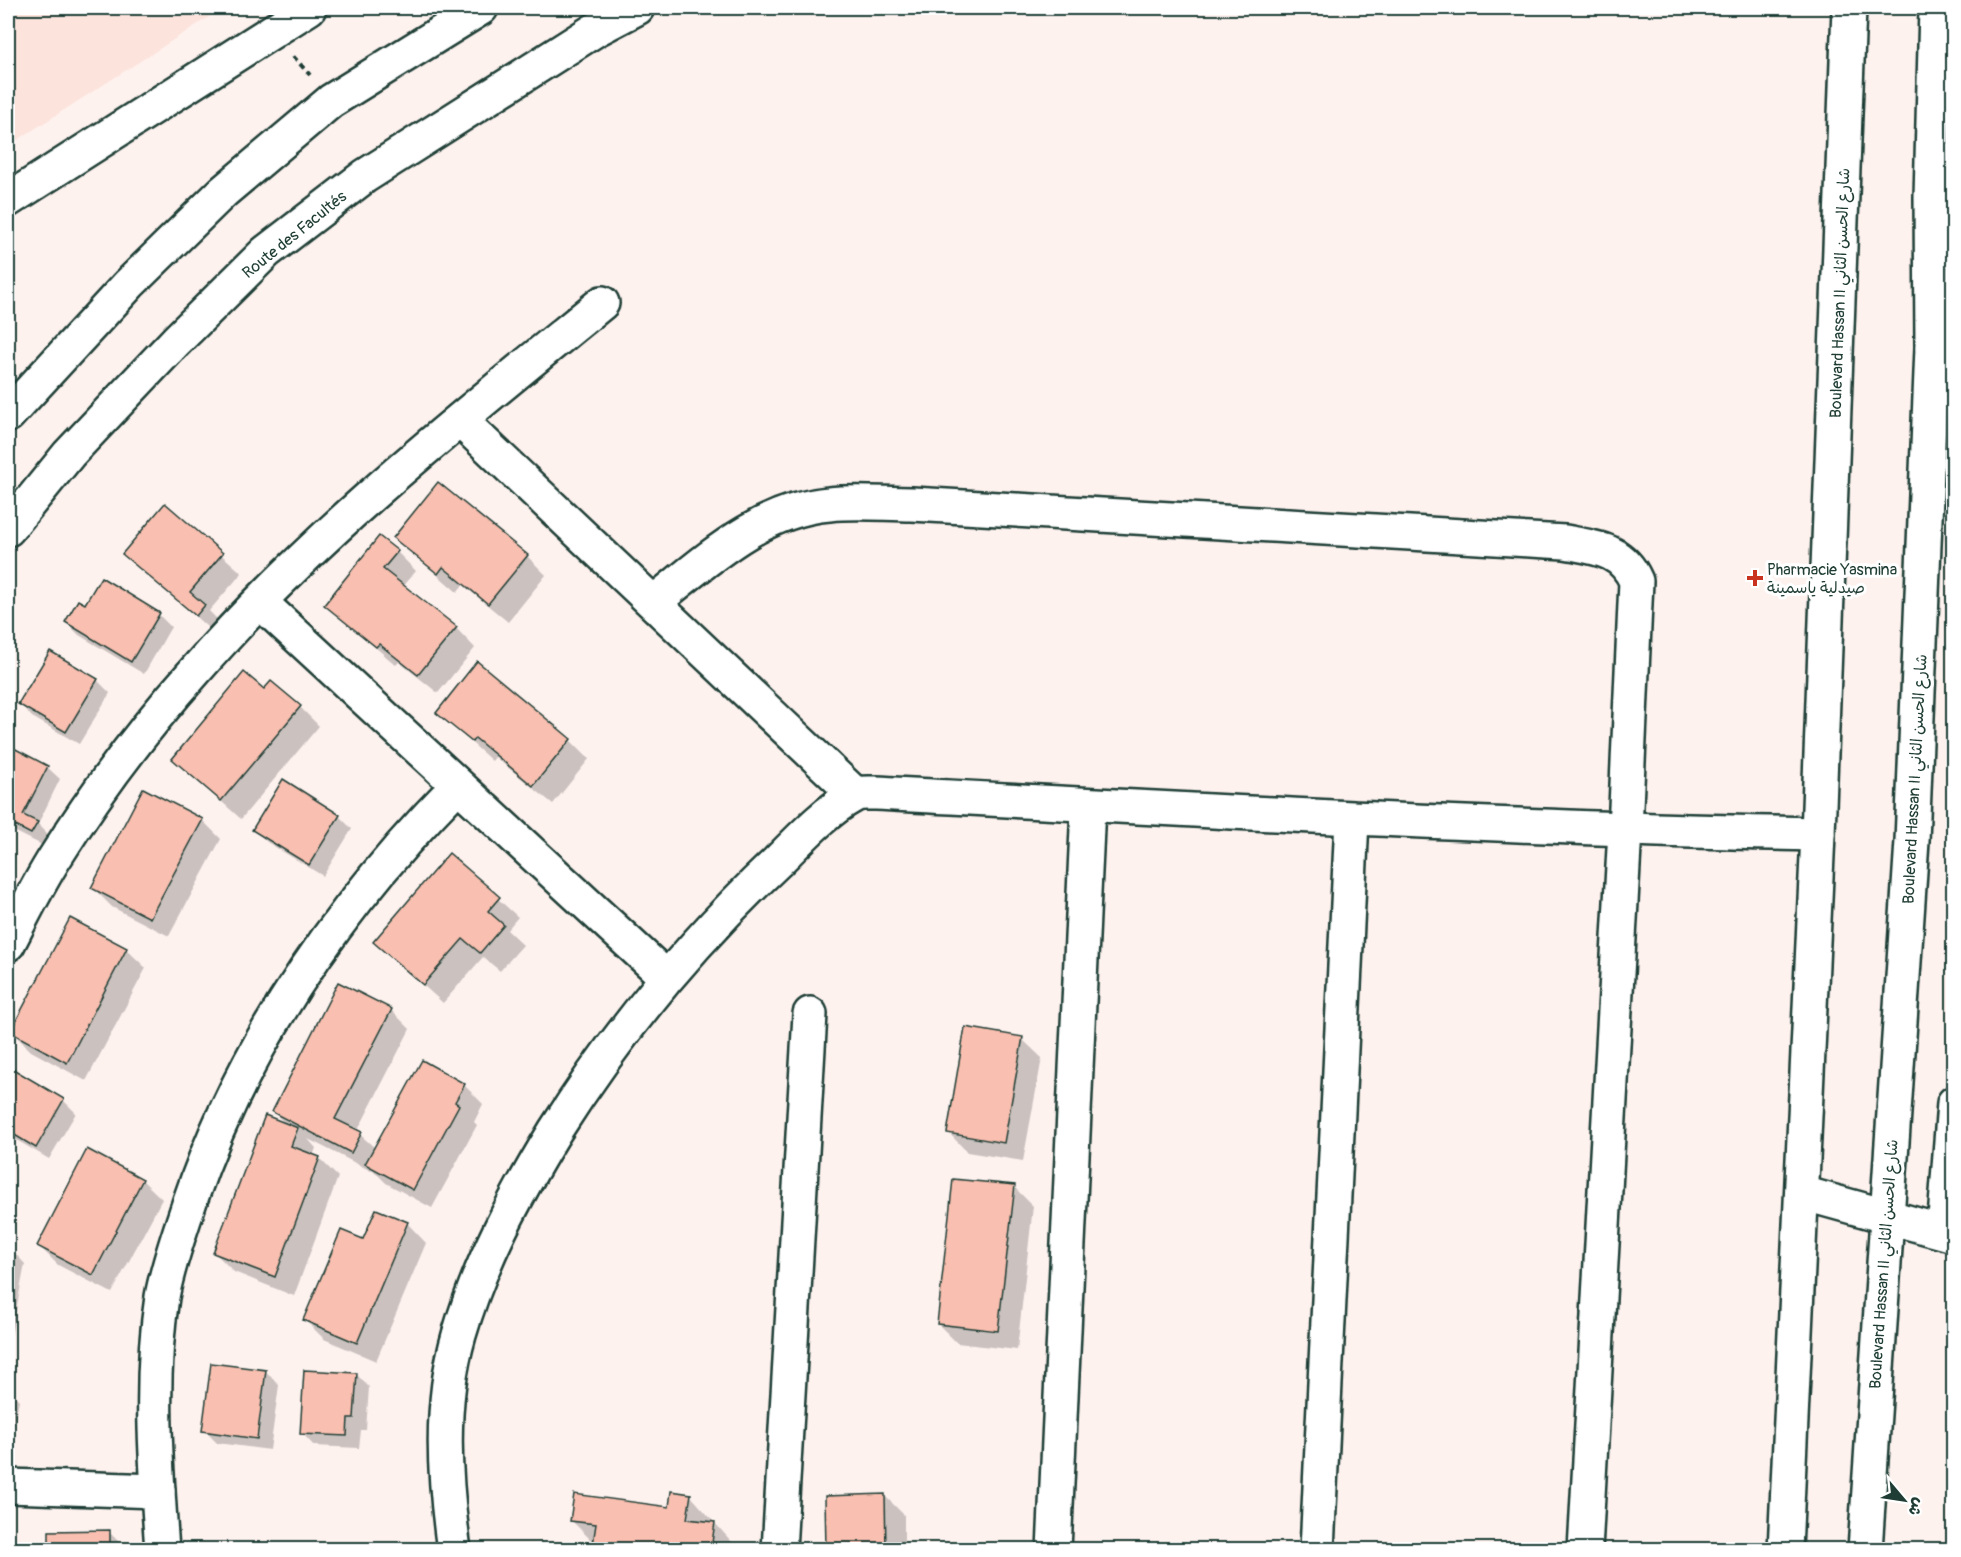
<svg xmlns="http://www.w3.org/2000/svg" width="1961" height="1557" viewBox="0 0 1961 1557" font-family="Pangolin,'Playpen Sans Arabic',sans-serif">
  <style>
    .built { fill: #fce3dc }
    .shadow { fill: #0003 }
    .building { fill: #f9bfb0; stroke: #1f3d34; stroke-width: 1.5 }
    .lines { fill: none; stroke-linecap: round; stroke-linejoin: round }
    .minor-casing { stroke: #1f3d34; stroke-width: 38 }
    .major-casing { stroke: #1f3d34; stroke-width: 38 }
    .path { stroke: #1f3d34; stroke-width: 4; stroke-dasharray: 6 4.5; stroke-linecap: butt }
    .minor { stroke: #fff; stroke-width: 33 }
    .major { stroke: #fff; stroke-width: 33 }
    .poi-dot { fill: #c8321e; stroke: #fff; stroke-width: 2 }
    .labels { text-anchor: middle; stroke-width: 6; stroke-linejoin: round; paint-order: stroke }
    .street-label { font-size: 16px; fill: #1f3d34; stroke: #fff }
    .poi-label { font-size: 16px; fill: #1f3d34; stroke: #fff; text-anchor: start }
  </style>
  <rect width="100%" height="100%" fill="#fef2ef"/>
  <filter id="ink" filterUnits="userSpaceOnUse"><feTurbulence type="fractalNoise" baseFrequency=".0167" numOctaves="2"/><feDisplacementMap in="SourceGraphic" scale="12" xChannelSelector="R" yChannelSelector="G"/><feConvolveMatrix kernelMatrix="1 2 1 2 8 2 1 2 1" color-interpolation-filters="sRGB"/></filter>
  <g filter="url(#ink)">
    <!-- built -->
    <path class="built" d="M8,8H223L8,146Z"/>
    <!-- shadow -->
    <g class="shadow">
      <path d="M165,505L242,573L209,611L223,625L215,634L124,553Z"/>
      <path d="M395,538L527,556L546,575L508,622L463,585L457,592Z"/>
      <path d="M397,552L416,571L403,587L456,628L475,648L438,693L399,662L396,665L326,605Z"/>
      <path d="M85,606L159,615L171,627L144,674L79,635L66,622Z"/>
      <path d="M97,680L110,693L79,744L32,717L20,704Z"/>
      <path d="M264,691L300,707L319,726L241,819L174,759Z"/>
      <path d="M438,713L570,740L589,759L553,804L495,757L492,761Z"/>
      <path d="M8,747L47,767L60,779L38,824L50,836L44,846L8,828Z"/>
      <path d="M284,782L339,816L352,829L323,876L267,842L254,830Z"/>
      <path d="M202,820L221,839L169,936L112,907L93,888Z"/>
      <path d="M449,855L518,917L507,930L523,945L500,971L483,957L443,1003L375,942Z"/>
      <path d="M8,858L12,863L8,873Z"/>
      <path d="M126,949L146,968L86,1081L31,1051L12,1032Z"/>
      <path d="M391,1010L410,1029L357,1132L375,1148L464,1085L483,1104L474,1122L477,1125L432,1208L386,1183L372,1169L371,1171L308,1139L316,1148L313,1156L319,1158L338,1177L294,1296L234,1272L215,1253L287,1125L273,1112Z"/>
      <path d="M1022,1039L1042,1058L1023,1161L967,1152L948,1132Z"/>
      <path d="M8,1068L63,1100L76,1113L49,1159L8,1135Z"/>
      <path d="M142,1180L162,1199L112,1293L58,1265L39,1246Z"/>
      <path d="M1014,1187L1033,1206L1017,1350L957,1343L938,1324Z"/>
      <path d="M407,1223L426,1243L376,1361L324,1339L305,1320L364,1241Z"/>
      <path d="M8,1246L25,1264L8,1352Z"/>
      <path d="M266,1372L279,1385L270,1450L217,1443L204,1430Z"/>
      <path d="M356,1374L369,1387L366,1430H361L359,1448L314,1446L302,1433Z"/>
      <path d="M8,1389L19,1400L8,1456Z"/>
      <path d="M690,1495L739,1550H593L594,1543L571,1520L670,1509Z"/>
      <path d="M885,1496L904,1515V1550H828Z"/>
      <path d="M109,1532L127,1550H51Z"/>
    </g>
    <!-- building -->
    <g class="building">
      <path d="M438,482L528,555L488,604L443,567L438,574L393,538Z"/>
      <path d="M165,503L223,553L190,592L205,605L196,616L122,554Z"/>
      <path d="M379,536L398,551L383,569L457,627L418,675L379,644L376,647L324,605Z"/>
      <path d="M101,577L160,613L131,662L65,622L78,600L85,604Z"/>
      <path d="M50,651L98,679L66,732L18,704Z"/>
      <path d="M477,661L571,739L533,786L475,738L472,742L436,713Z"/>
      <path d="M244,672L264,689L271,681L301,706L221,801L172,759Z"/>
      <path d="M8,745L48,766L23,815L38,822L31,834L8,822Z"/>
      <path d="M283,779L340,815L309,865L252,830Z"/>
      <path d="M143,788L203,819L150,918L91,888Z"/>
      <path d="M449,853L500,897L488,911L504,925L480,953L463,939L423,985L373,942Z"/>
      <path d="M70,918L127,948L67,1063L10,1032Z"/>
      <path d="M338,982L392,1009L335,1119L362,1132L351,1153L272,1112Z"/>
      <path d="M965,1027L1023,1037L1004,1143L947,1133Z"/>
      <path d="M422,1060L465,1084L455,1102L459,1105L413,1190L365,1164Z"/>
      <path d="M8,1066L64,1099L36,1148L8,1131Z"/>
      <path d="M265,1115L298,1128L291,1146L320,1157L275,1277L213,1253Z"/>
      <path d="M87,1149L143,1179L93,1275L37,1246Z"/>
      <path d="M953,1179L1015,1185L998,1331L937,1324Z"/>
      <path d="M376,1209L408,1222L357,1343L303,1320L341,1230L363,1239Z"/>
      <path d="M211,1363L266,1370L257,1439L202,1431Z"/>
      <path d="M304,1370L357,1373L354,1418H348L347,1436L300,1434Z"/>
      <path d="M671,1491L691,1494L687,1519L715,1522L711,1550H592L596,1524L570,1521L574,1494L669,1507Z"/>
      <path d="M885,1494L886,1550H826L825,1496Z"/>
      <path d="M110,1530V1550H49V1531Z"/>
    </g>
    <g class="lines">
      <!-- minor casing -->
      <g class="minor-casing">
        <g id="minor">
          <path d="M8,200L309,8"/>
          <path d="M1932,347L1954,348"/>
          <path d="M460,420L855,794"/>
          <path d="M260,602L666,977"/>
          <path d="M654,602C706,561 759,510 829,504C856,501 885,504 912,504L1565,542C1596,548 1622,549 1636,581L1625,830L1585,1550"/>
          <path d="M8,944C23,915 38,884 56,856C96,792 144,728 195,671C315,533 460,419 602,303"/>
          <path d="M1802,1193L1954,1235"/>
          <path d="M1944,1231L1954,1103"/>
          <path d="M8,1486L158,1491"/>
          <path d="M162,1550C156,1466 149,1380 162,1297C168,1264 180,1232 190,1201C244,1042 340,905 457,786"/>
          <path d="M454,1550C444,1479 439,1404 459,1335C480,1262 516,1195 555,1131C619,1030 690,944 777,862C799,840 827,810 853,796C859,792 869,793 876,793C1190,810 1503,828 1818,834"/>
          <path d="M779,1550L810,1014"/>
          <path d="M1054,1550L1088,806"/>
          <path d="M1317,1550L1352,820"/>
        </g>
      </g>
      <!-- major casing -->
      <g class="major-casing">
        <g id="major">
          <path d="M8,415L129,284L223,192L331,101L481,8"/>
          <path d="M8,529L69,454L176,341L266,252L365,176L595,30L637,8"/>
          <path d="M1785,1550L1818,834L1849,8"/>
          <path d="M1865,1550L1912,841L1932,347L1931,197L1936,8"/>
        </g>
      </g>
      <!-- path -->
      <path class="path" d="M293,56L310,75"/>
      <!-- minor -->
      <use href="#minor" class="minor"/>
      <!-- major -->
      <use href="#major" class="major"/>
    </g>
  </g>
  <!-- markers -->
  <path class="poi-dot" d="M1752 569h6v6h6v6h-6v6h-6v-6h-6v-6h6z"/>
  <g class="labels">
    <!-- street labels -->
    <g class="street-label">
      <text transform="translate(294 234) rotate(-39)" y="6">Route des Facultés</text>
      <text transform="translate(1839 293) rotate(-88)" y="6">Boulevard Hassan II شارع الحسن الثاني</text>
      <text transform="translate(1914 779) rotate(-87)" y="6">Boulevard Hassan II شارع الحسن الثاني</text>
      <text transform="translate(1883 1264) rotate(-86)" y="6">Boulevard Hassan II شارع الحسن الثاني</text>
    </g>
    <!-- poi labels -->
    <g class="poi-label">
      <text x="1767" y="575">Pharmacie Yasmina<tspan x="1767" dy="18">صيدلية ياسمينة</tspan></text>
    </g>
  </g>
  <!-- margin -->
  <rect width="1961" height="1557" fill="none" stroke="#fff" stroke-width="30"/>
  <rect x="15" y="15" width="1931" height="1527" fill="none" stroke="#1f3d34" stroke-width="2" filter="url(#ink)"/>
  <!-- north arrow -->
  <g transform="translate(1904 1500) rotate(119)" stroke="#ffffff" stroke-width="4.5" paint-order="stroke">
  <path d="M0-4.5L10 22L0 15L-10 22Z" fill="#1f3d34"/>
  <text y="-9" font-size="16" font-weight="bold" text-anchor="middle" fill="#1f3d34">ش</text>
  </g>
</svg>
